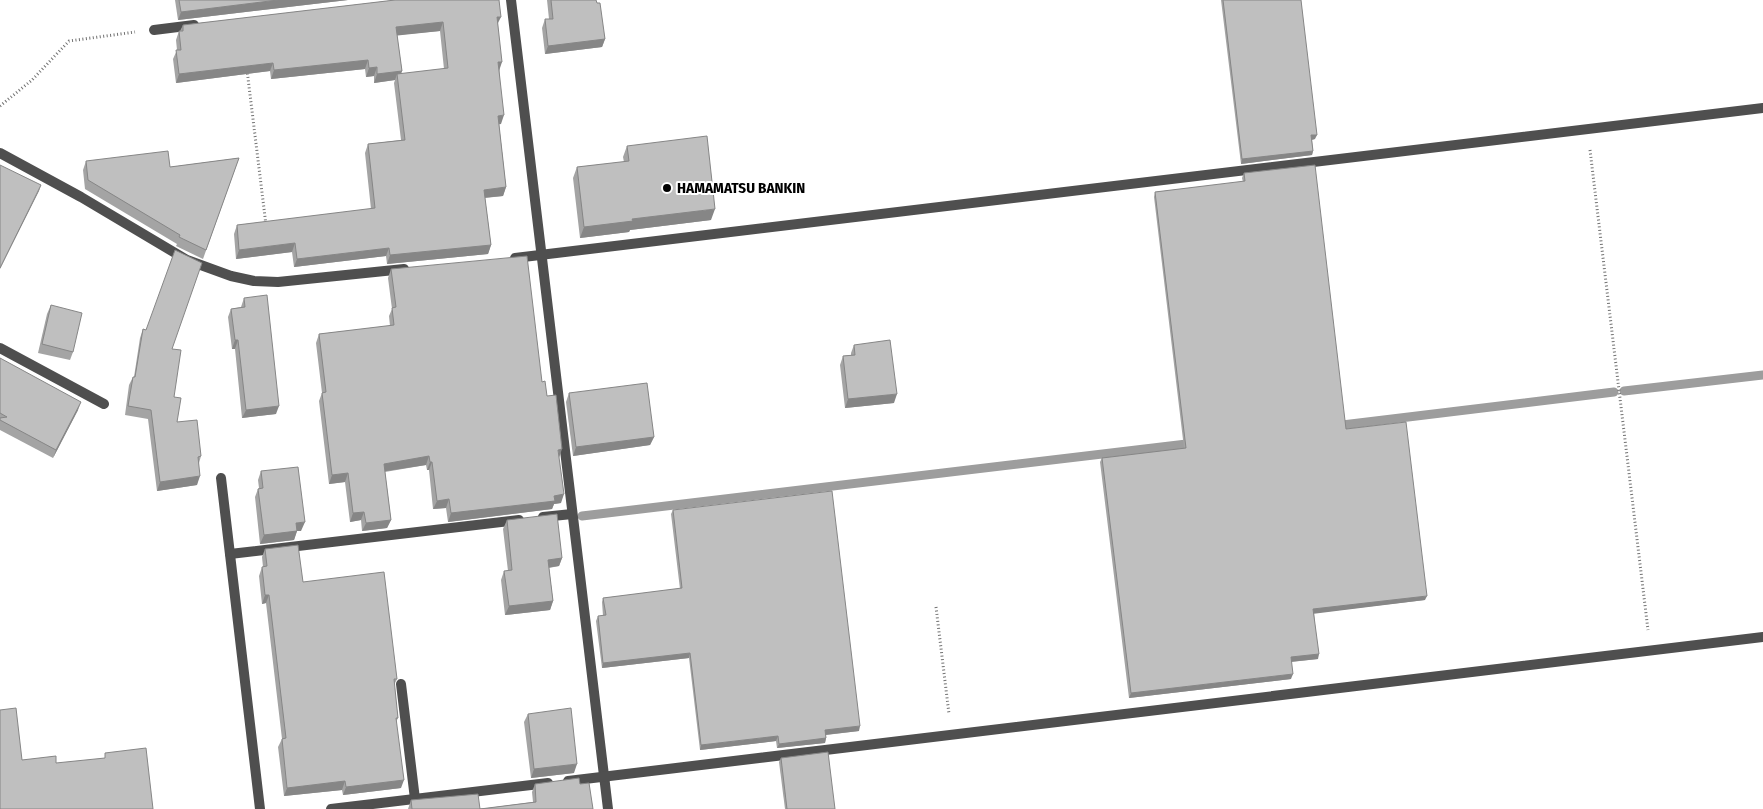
<svg xmlns="http://www.w3.org/2000/svg" width="1763" height="809" viewBox="0 0 1763 809" font-family="'Fira Sans Condensed',sans-serif">
  <style>
    .lines { fill: none; stroke-linecap: round; stroke-linejoin: round }
    .stream { stroke: #9d9d9d; stroke-width: 9 }
    .path { stroke: #717171; stroke-width: 3; stroke-dasharray: 1 2.5; stroke-linecap: butt }
    .minor { stroke: #4f4f4f; stroke-width: 10 }
    .wall { fill: #a4a4a4; fill-rule: evenodd }
    .shaded-wall { fill: #868686 }
    .building { fill: #bfbfbf; stroke: #868686 }
    .poi-dot { fill: #000; stroke: #fff; stroke-width: 2 }
    .labels { text-anchor: middle; stroke-width: 4; stroke-linejoin: round; paint-order: stroke }
    .poi-label { font-size: 15px; font-weight: bold; fill: #000; stroke: #fff; text-anchor: start }
  </style>
  <rect width="100%" height="100%" fill="#fff"/>
  <g class="lines">
    <!-- stream -->
    <g class="stream">
      <path d="M1624,391L1763,375"/>
      <path d="M1334,426L1614,392"/>
      <path d="M582,516L1195,443"/>
    </g>
    <!-- path -->
    <g class="path">
      <path d="M247,70L266,225"/>
      <path d="M0,106L32,80L69,41L135,32"/>
      <path d="M1590,150L1648,630"/>
      <path d="M936,607L949,714"/>
    </g>
    <!-- minor -->
    <g class="minor">
      <path d="M511,0L608,809"/>
      <path d="M154,30L194,25"/>
      <path d="M0,153L81,197L187,260L231,276L254,281L278,282L404,269"/>
      <path d="M515,258L1763,108"/>
      <path d="M0,348L104,404"/>
      <path d="M221,478L260,809"/>
      <path d="M543,517L572,514"/>
      <path d="M230,554L519,520"/>
      <path d="M401,684L415,799"/>
      <path d="M568,781L1763,637"/>
      <path d="M331,809L548,783"/>
    </g>
  </g>
  <!-- wall -->
  <g class="wall">
    <path d="M175,0H348L178,20Z"/>
    <path d="M395,0L498,24L501,124H499L506,187L503,196L485,198L491,245L488,254L387,264L386,256L294,267L292,252L236,259L234,234L237,225L371,209L365,153L368,144L401,140L394,83L395,80L374,83V76L366,77L365,69L271,79L270,71L176,83L173,59L177,50L176,40L179,31H180L183,25ZM440,31L444,69L401,74L402,71L397,35Z"/>
    <path d="M547,0H596L605,39L602,47L545,54L542,28L545,19H549Z"/>
    <path d="M1221,0H1301L1315,139L1312,140L1313,151L1312,155L1241,164Z"/>
    <path d="M627,146L711,220L630,230L629,232L580,238L573,178L577,167L624,162L623,157Z"/>
    <path d="M239,158L203,259L176,246L177,244L85,189L83,170L86,161L170,167Z"/>
    <path d="M1244,173L1346,429L1425,600L1314,613L1318,659L1291,662V679L1129,698L1100,462L1102,458L1184,448L1154,197L1155,192L1243,182L1242,178Z"/>
    <path d="M391,269L542,382L547,396L559,457L561,503L554,504L552,509L448,522L446,508L433,509L429,470H427L426,465L385,472L391,520L387,528L362,531L361,520L350,522L345,482L329,484L319,401L322,393L316,343L319,334L390,326L389,316L392,309L388,278Z"/>
    <path d="M244,298L276,414L242,418L235,349H232L228,317L231,309L241,307Z"/>
    <path d="M51,305L73,352L70,360L38,353L47,314Z"/>
    <path d="M143,329L172,349L174,397L177,422L201,456L199,463L197,485L157,491L148,419L125,415L129,385L133,377H134L140,338Z"/>
    <path d="M854,345L894,403L845,408L840,365L843,356L851,355V353Z"/>
    <path d="M0,358L78,410L53,458L0,430Z"/>
    <path d="M569,393L654,437L650,445L573,456L566,402Z"/>
    <path d="M261,471L301,531H297L294,540L260,544L255,497L258,489L259,488L258,480Z"/>
    <path d="M673,510L859,731L826,735V738L825,743L777,748L776,741L700,750L689,658L602,668L596,621L598,616H603L602,602L603,598L680,589L671,514Z"/>
    <path d="M507,520L562,558L559,566L549,568L553,601L550,610L505,615L501,580L504,571H508L503,529Z"/>
    <path d="M265,549L303,582L397,679L394,685L398,718L396,722L401,788L343,795L342,790L284,796L278,747L282,739L266,603L262,604L259,576L262,567H263L262,557Z"/>
    <path d="M528,714L574,773L531,778L524,722Z"/>
    <path d="M781,758L835,809H785L779,762Z"/>
    <path d="M535,784H580L593,809H408L411,800L480,809L533,802L532,792Z"/>
  </g>
  <!-- shaded-wall -->
  <g class="shaded-wall">
    <path d="M278,0H348L178,20L181,12Z"/>
    <path d="M497,17H501L497,25Z"/>
    <path d="M443,22L440,31L393,36L396,27Z"/>
    <path d="M605,39L602,47L545,54L548,46Z"/>
    <path d="M368,60L365,69L271,79L274,70Z"/>
    <path d="M498,62H502L499,71Z"/>
    <path d="M273,63L270,71L176,83L179,74Z"/>
    <path d="M377,67L374,76L366,77L369,68Z"/>
    <path d="M402,71L398,80L397,74L395,80L374,83L377,74Z"/>
    <path d="M504,115L501,124L495,125L498,116Z"/>
    <path d="M1311,135H1317L1315,139L1310,140Z"/>
    <path d="M1313,151L1312,155L1241,164L1242,159Z"/>
    <path d="M41,185L39,191L0,269V268Z"/>
    <path d="M506,187L503,196L481,198L484,190Z"/>
    <path d="M715,209L711,220L630,230L629,232L580,238L584,227L632,219Z"/>
    <path d="M295,243L292,252L236,259L239,250Z"/>
    <path d="M491,245L488,254L387,264L390,255Z"/>
    <path d="M389,248L386,256L294,267L297,259Z"/>
    <path d="M235,340H238L235,349H232Z"/>
    <path d="M897,394L894,403L845,408L848,399Z"/>
    <path d="M81,402L78,410L53,458L56,450Z"/>
    <path d="M279,406L276,414L242,418L246,410Z"/>
    <path d="M654,437L650,445L573,456L576,447Z"/>
    <path d="M562,449L559,458L558,450Z"/>
    <path d="M429,456L426,465L380,472L384,464Z"/>
    <path d="M430,462H432L429,470H427Z"/>
    <path d="M348,473L345,482L329,484L332,475Z"/>
    <path d="M200,476L197,485L157,491L160,482Z"/>
    <path d="M564,494L561,503L554,504L552,509L448,522L451,513Z"/>
    <path d="M449,499L446,508L433,509L437,501Z"/>
    <path d="M364,512L361,520L350,522L353,513Z"/>
    <path d="M391,520L387,528L362,531L366,523Z"/>
    <path d="M305,522L301,531H297L294,540L260,544L264,535L296,523Z"/>
    <path d="M562,558L559,566L545,568L548,560Z"/>
    <path d="M265,595H269L266,603L262,604Z"/>
    <path d="M1427,596L1425,600L1312,614L1313,609Z"/>
    <path d="M553,601L550,610L505,615L509,606Z"/>
    <path d="M690,653L689,658L602,668L603,663Z"/>
    <path d="M1319,654L1318,659L1289,662L1291,657Z"/>
    <path d="M1293,674L1291,679L1129,698L1131,693Z"/>
    <path d="M860,726L859,731L824,735L825,730Z"/>
    <path d="M778,736L776,741L700,750L701,745Z"/>
    <path d="M826,738L825,743L777,748L779,744Z"/>
    <path d="M577,764L574,773L531,778L534,769Z"/>
    <path d="M404,780L401,788L343,795L346,787Z"/>
    <path d="M345,781L342,790L284,796L287,788Z"/>
  </g>
  <!-- building -->
  <g class="building">
    <path d="M179,0H278L181,12Z"/>
    <path d="M395,0H499L501,17H497L502,62H498L504,115L498,116L506,187L484,190L491,245L390,255L389,248L297,259L295,243L239,250L237,225L375,208L368,144L405,140L397,74L448,68L443,22L396,27L402,71L377,74V67L369,68L368,60L274,70L273,63L179,74L176,50H181L179,31H183V25Z"/>
    <path d="M551,0H596L597,3H600L605,39L548,46L545,19H553Z"/>
    <path d="M1223,0H1301L1317,135H1311L1313,151L1242,159Z"/>
    <path d="M707,136L715,209L632,219L633,221L584,227L577,167L629,161L627,146Z"/>
    <path d="M168,151L170,167L239,158L206,250L179,237L180,235L88,180L86,161Z"/>
    <path d="M0,165L41,185L0,268Z"/>
    <path d="M1315,165L1346,429L1406,422L1427,596L1313,609L1319,654L1291,657L1293,674L1131,693L1102,458L1186,448L1155,192L1245,181L1244,173Z"/>
    <path d="M175,250L202,263L172,349L181,350L174,397L181,398L177,422L197,420L201,456L198,457L200,476L160,482L151,410L128,406L133,377H135L143,329L146,330Z"/>
    <path d="M527,256L542,382L545,381L547,396L556,395L562,449L558,450L564,494L554,496L555,501L451,513L449,499L437,501L432,462H430L429,456L384,464L391,520L366,523L364,512L353,513L348,473L332,475L322,393L326,392L319,334L394,325L392,308L396,307L391,269Z"/>
    <path d="M267,295L279,406L246,410L238,340H235L231,309L245,307L244,298Z"/>
    <path d="M51,305L82,313L73,352L42,344Z"/>
    <path d="M890,340L897,394L848,399L843,356L855,355L854,345Z"/>
    <path d="M0,358L81,402L56,450L0,420V418L7,417L0,413Z"/>
    <path d="M647,383L654,437L576,447L569,393Z"/>
    <path d="M298,467L305,522L296,523L297,531L264,535L258,489L263,488L261,471Z"/>
    <path d="M832,491L860,726L825,730L826,738L779,744L778,736L701,745L690,653L603,663L598,616L606,615L603,598L682,588L673,510Z"/>
    <path d="M557,514L562,558L548,560L553,601L509,606L504,571L512,570L507,520Z"/>
    <path d="M298,545L303,582L384,572L397,679H394L398,718H396L404,780L346,787L345,781L287,788L282,739L286,738L269,595H265L262,567L267,566L265,549Z"/>
    <path d="M16,708L22,760L56,756V763L105,758V753L146,748L153,809H0V710Z"/>
    <path d="M571,708L577,764L534,769L528,714Z"/>
    <path d="M828,752L835,809H787L781,758Z"/>
    <path d="M579,778L580,784L589,783L593,809H412L411,800L478,794L480,809L536,802L535,784Z"/>
  </g>
  <!-- markers -->
  <circle class="poi-dot" cx="667" cy="188" r="5"/>
  <g class="labels">
    <!-- poi labels -->
    <g class="poi-label">
      <text x="677" y="193">HAMAMATSU BANKIN</text>
    </g>
  </g>
</svg>
